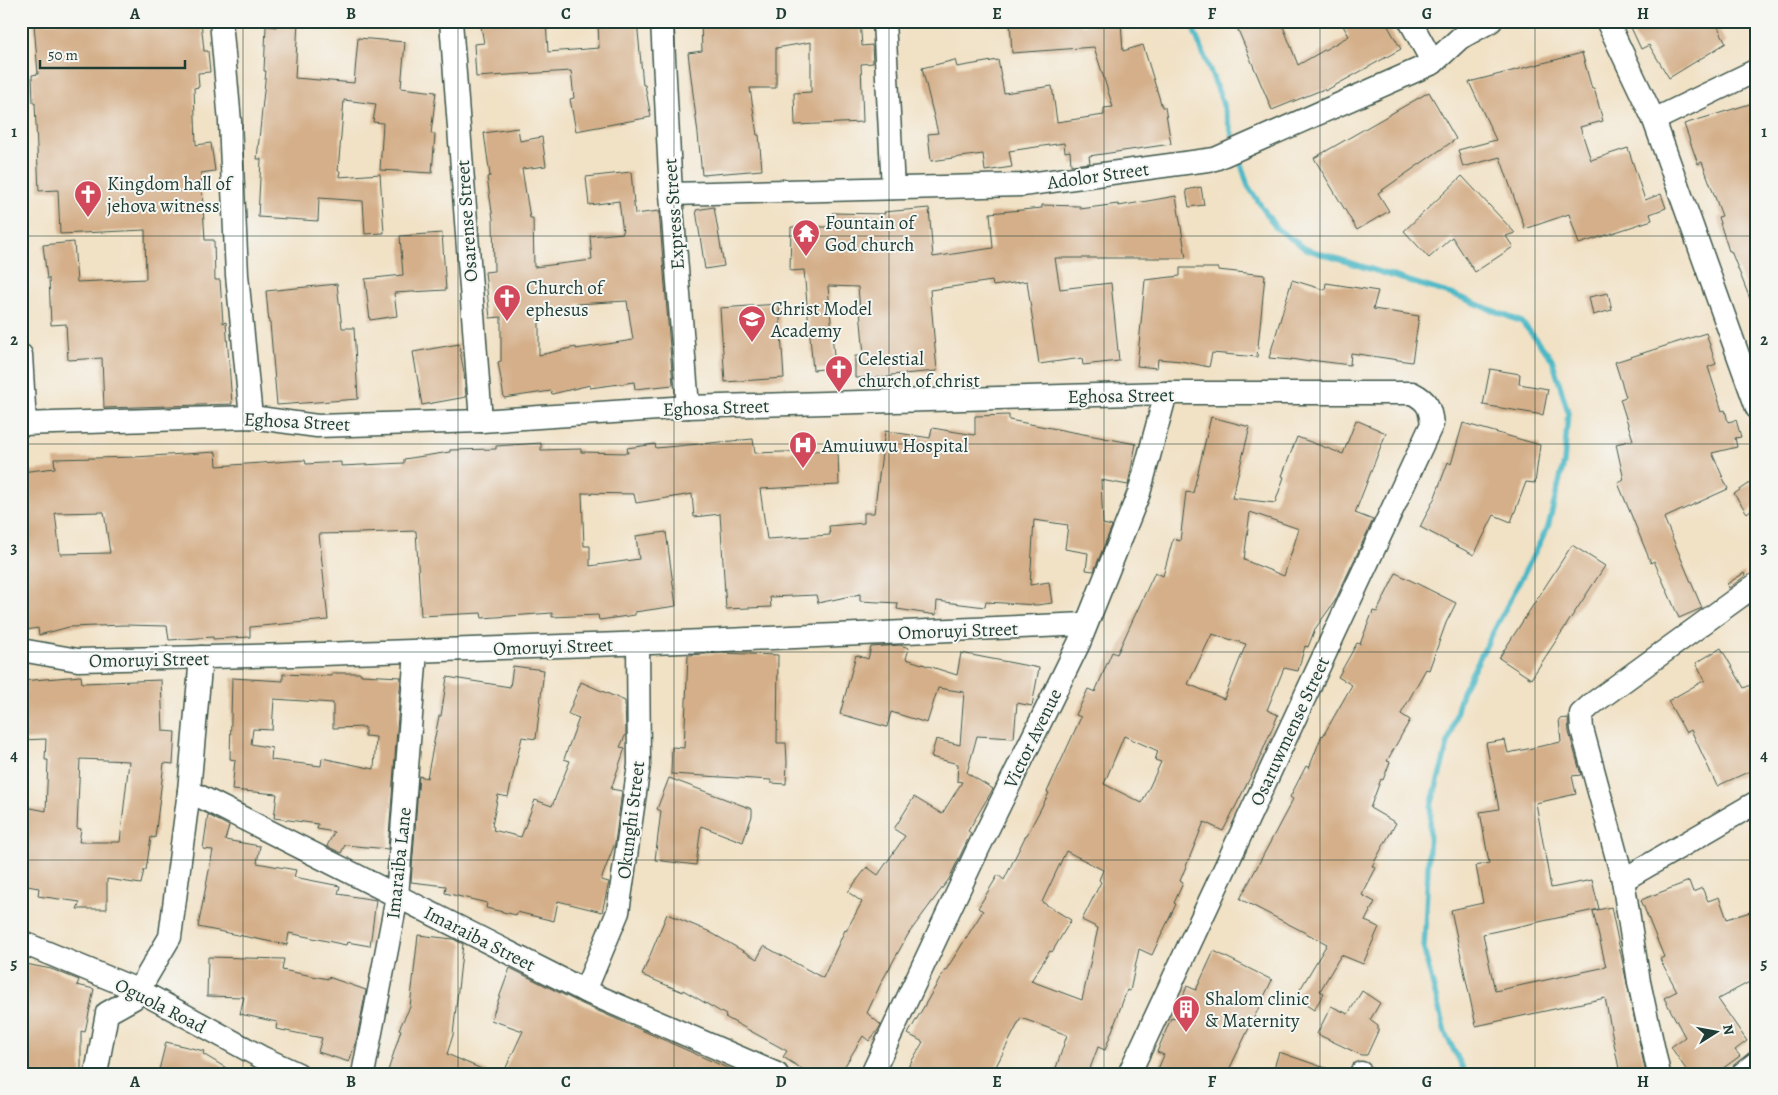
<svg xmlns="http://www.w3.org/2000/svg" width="1778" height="1095" viewBox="0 0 1778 1095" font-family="Alegreya,serif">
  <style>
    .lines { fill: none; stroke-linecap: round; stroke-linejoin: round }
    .stream { stroke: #4bb8c6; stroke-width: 5.5 }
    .building { fill: #d4af89; fill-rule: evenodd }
    .minor-casing { stroke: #3e564a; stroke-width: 25 }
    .minor { stroke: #fff; stroke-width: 22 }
    .grid { fill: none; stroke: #1f3d34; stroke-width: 1; stroke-opacity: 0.55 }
    .labels { text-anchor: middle; stroke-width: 4; stroke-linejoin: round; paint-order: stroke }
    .street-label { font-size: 19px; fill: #1f3d34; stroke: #f6f6f2 }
    .poi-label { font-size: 19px; fill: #1f3d34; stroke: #f6f6f2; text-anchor: start }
    .neatline { fill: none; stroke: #1f3d34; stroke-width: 2 }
    .grid-label { font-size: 16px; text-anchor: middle; font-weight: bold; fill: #1f3d34 }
  </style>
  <rect width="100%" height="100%" fill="#f6f6f2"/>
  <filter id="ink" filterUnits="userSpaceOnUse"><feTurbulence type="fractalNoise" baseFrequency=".02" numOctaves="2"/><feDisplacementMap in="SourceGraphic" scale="10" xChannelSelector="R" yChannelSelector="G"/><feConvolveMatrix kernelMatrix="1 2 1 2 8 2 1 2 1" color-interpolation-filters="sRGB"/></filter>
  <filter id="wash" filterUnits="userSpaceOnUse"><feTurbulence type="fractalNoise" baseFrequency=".0096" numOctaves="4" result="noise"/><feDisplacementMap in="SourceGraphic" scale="20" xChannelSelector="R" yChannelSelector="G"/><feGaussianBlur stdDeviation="1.12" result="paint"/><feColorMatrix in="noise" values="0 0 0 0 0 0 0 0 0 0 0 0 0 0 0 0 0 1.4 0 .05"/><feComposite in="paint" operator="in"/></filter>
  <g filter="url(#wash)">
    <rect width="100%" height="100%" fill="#f1e1c5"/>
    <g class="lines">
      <!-- stream -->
      <g class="stream">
        <path d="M1190,21L1220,95L1232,134"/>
        <path d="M1241,164L1248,186L1276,228L1306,249L1457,296L1522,322L1552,359L1568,412L1564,463L1548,527L1462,692L1431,806L1424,950L1445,1033L1466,1074"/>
      </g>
    </g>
    <g id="blocks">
      <!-- building -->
      <g class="building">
        <path d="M75,21H201L204,51H208L210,72L198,73L199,87L194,88L196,145L211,143L215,171L201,173L205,240H214L215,280H220L223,323L226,322L232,404L104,408L102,358L68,360L66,324L51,325L49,278L47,279L43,245L74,242L77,282L146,279L145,230L60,234L58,190L39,191L35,103H33L32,75L38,74L34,24Z"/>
        <path d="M276,21H298L295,78L354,83L358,38L405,42L401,88L436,92L431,134H435L432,173L380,170L383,123L373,122L376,104L344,100L338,171H340L339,177L380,174L384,233L365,234L363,201L319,198L318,221L258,217L261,159H257L266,71H264L266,26L276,27Z"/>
        <path d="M480,21H546L548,52L599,48L598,21H637L643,85H645L651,117L576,131L570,99L574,98L571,71L476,77L474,44L484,43Z"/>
        <path d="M701,21H772V27L812,21H860L862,46L872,45L873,63L861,64L863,122L795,125L794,93L811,92V42L776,48V88H750L757,135H759L762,170L702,175L698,134L688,53L702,51Z"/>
        <path d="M1010,21H1081V25L1121,22L1123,51L1143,45L1162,107H1165L1171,144L1089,156L1090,163L1071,165L1070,151L1065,152L1064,143L1009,151L1012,167L985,171L983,154L931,161L928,134L938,133L922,68L955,60L957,67L998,60L1004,93L1052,86L1057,122L1104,115V108L1113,107L1094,47L1012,53Z"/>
        <path d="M1245,21H1281L1298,65L1349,36L1340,21H1385L1401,49L1325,91L1324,89L1272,110L1236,25Z"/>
        <path d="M1628,21H1715L1726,43L1669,78L1649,45L1641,49Z"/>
        <path d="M1582,53L1592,89L1594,88L1603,121L1580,127L1591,160L1628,148L1645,200L1661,194L1666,208L1650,214L1652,220L1579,244L1569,214L1525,229L1500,157L1463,167L1458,150L1496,140L1469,82Z"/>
        <path d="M1429,92L1456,139L1378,193L1389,211L1357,230L1314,158Z"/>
        <path d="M1753,103L1757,114L1756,314L1731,251H1729L1718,217L1722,216L1702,162L1698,164L1684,124Z"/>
        <path d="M518,128L520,141L542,137L546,166L522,169L530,218H533L534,267L592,260L590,236L623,233L619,201L589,205L586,177L631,172L635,214L659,211L673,385L635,389L634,382L590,388V385L552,394L551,391L504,398L498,362L501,361V317L490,318L485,272L494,271L493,219L487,177L490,176L484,133ZM627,301L633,340L576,349V347L539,355V312L577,308L576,304Z"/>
        <path d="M1462,176L1515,233L1506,236L1513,247L1475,272L1452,237L1429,258L1404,231Z"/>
        <path d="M1201,187L1204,205L1189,207L1186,190Z"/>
        <path d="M1176,196L1186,258H1055L1060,289L1111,283L1119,361L1083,365L1082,358L1039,364L1027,281L993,286L992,281L930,290L937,371L891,375V377L855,378V356H864L858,287L828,286L835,368L813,370L804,270L790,271L791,227H832V213L885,214L884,212L929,208L933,257L993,248L990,213L1042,208V205L1080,206V209L1118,204L1119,206Z"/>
        <path d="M714,207L724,266L705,269L696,210Z"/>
        <path d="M442,233L446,290L394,293L397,316L370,320L365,279L403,275L400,236Z"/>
        <path d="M1180,268H1218V270L1265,275L1257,357L1212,353L1209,367L1181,361L1158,359L1157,368L1137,366L1145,280L1180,276Z"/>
        <path d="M1292,280L1325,290L1326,283L1378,291L1373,309L1419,316L1412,362L1351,353L1350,365L1310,360V362L1291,359V360L1269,358Z"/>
        <path d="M337,284L342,328H354L358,399L277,405L270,323H269L266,291Z"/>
        <path d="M1608,293L1612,310L1593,315L1589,297Z"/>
        <path d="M779,304L784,378L725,382L720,308Z"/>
        <path d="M1706,333L1716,364L1708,367L1722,411L1725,410L1728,422L1736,420L1741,437L1735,438L1737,447L1712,453L1728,489L1664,518L1702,608L1679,618L1654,561L1651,563L1618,483L1624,480L1616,444L1633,440L1620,399L1626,397L1615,362Z"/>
        <path d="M459,344L464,373L466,397L422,405L413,352Z"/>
        <path d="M1490,369L1520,374L1519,384L1548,389L1543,415L1483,405Z"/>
        <path d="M1009,415V420L1136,444L1128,485L1101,480L1103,524L1112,526L1094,571L1086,570L1088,553L1065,549L1068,525L1034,520L1030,585L1049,582L1052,603L1037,605L986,602L985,607L937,601L936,615L897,609L898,603L860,601V594L818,603L816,595L770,597L771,607L726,609L720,514L694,517L692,494L636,503L634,494L582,493L584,546H590V566L639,559L636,536L666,532L676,606L635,612V615L599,620L598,615L552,617V613L482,618L481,613L421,616L416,531L360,533L319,534L328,620L250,627V637L213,639V637L169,640L167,626L124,625L69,627L39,635L38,628L21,631V472L55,468L54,459L135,457L216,452L217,466L305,460L306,464L341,462V466L404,463V459L450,452V450L496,449V446L541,443V450L581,449V452L628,453L627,448L655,444L656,448L753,439L755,453L838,450L839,485L760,489L767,539L830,535L829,526L864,523V513H874L885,431L930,438L932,428L975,435V416ZM104,512L110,553L60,554L55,513Z"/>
        <path d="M1211,417L1250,427L1232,498L1275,503L1284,477L1282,476L1297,437L1343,454L1356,420L1386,433L1355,513L1373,520L1335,601L1315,629L1308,647L1305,646L1298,671L1284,668L1267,710L1278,715L1257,764L1223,831L1204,822L1180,881L1183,883L1174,903L1176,904L1152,955L1139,949L1130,991L1127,990L1105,1050L1098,1047L1088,1074H1054L1067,1035L1021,1018L992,1074H904L923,1042L908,1034L945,970H946L983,911L978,908L998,875L1004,880L1026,835H1027L1049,793L1047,792L1081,717L1076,715L1088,689L1095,692L1112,652L1117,654L1155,572L1163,576L1173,539L1180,541L1186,492L1193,493ZM1250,512L1299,529L1284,576L1244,560ZM1212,634L1246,644L1224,699L1188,684ZM1124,736L1158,751L1155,760L1161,762L1142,803L1104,784ZM1066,851L1103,870L1099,880L1101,882L1082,920L1098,928L1082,1000L1031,981L1050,951L1052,952L1071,920L1042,902Z"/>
        <path d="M1463,423L1540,445L1535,483L1526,482L1511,522L1494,515L1474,555L1420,527L1435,497L1448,462L1451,464Z"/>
        <path d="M1750,483L1757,492V505L1747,513L1734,494Z"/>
        <path d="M1572,545L1605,566L1531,679L1499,658Z"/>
        <path d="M1396,573L1456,603L1446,623L1429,670L1426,669L1401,714L1410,720L1387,761L1390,762L1383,780L1381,779L1370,808L1396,823L1372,866L1376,868L1362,895L1375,902L1365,921L1379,927L1363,964L1341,955L1320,991L1324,993L1314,1010L1295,998L1327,944L1240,899L1293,799L1290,797L1306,766L1309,768L1322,735L1323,736L1352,685L1338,677L1357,643L1360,644L1373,611L1377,612Z"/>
        <path d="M1744,573L1745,576L1729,588L1727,584Z"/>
        <path d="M900,645L909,648L906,659L957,675L961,653L1039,668L1032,706L1017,703L1014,738L977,736L967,773L993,789L968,831L971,833L949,879L909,933L882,981L867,1013L881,1025L878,1030L869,1041L863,1036L840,1074H810L783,1057L787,1051L725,1017L726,1015L683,990V992L642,975L667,914L708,931L757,959L764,946L823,978L845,930L846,931L862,902L848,892L867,867L878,875L905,836L894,829L914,797L942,814L962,782L957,781L958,764L931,757L936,739L960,745L964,692L938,688L927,723L891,712L887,727L840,714L856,655L868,659L871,647Z"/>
        <path d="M1721,648L1744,688L1757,682V768L1717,786L1691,730L1686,733L1668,701L1705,680L1696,663Z"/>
        <path d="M722,653L778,655L777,743H786L787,762L786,784L771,783V780L671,774L672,747L684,748L688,655Z"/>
        <path d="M513,666L544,670L536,739L522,737L508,797L498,795L492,826L494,827L493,830L521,837L535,800L552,806L570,761L564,759L579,718L568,714L581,682L625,701L626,734L620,747L625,748L611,789L622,791L615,843L601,880L609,882L602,912L558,901L554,921L517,912L516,915L486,908L487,903L445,893L446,886L411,882L419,776L427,778L439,716H441L447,677L510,687Z"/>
        <path d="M332,673H361V675L401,677L388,849L345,845L341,853L327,846L334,832L317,829L318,824L274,818L277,794L232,790L235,760L230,759L232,678L283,681V674L332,676ZM274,699L333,703V728L365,727V736L376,737L374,769L322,758L321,766L271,760L272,748L251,744L253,729L272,730Z"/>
        <path d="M81,676L82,683L161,680L163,731L175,732L173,764L164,763L155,838L151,837L146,870H144L141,884L107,879V909H77L80,902L38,896L39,888L21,885V806L46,811L48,760H45L46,739L21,740V681ZM80,759L129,761L120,842H79L81,829L77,828Z"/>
        <path d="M1568,718L1569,732L1581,775L1572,776L1576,794L1536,803L1551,888L1592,880L1599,909L1483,934L1495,991L1606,967L1593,911L1611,907L1646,1074H1620L1605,998L1476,1026L1451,910L1483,903L1476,866L1489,863L1480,812L1499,809L1486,743L1505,740L1508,753L1561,742L1559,719Z"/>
        <path d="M669,778L752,809V816L743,842L701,826L696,865L655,860L661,811L657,809Z"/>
        <path d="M208,815L229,826L225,840L260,846L257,863L296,870L294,877L340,886L338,894L376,900L370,946L347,942L346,945L289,933L287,945L198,927L213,850L203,849Z"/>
        <path d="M1689,881L1693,892L1702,888L1708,901L1719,897L1727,919L1757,910V978L1718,999L1747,1041L1735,1050L1740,1056L1715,1074H1689L1671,1047L1685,1037L1664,998L1677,991L1660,959L1664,957L1641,900Z"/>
        <path d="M418,935L453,939L463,944L453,1035L447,1054L493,1074H387L401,1030L399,1029L410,1007Z"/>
        <path d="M1214,951L1272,980L1227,1074H1156L1164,1055L1157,1052L1171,1018L1174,1019L1187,986L1196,990Z"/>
        <path d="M208,957L284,959L282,970L328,979V977L366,990L357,1038L349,1062L318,1052L322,1038L276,1029L277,1022L240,1014L244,997L207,996Z"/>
        <path d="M21,963L51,969L79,980L77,985L94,989L85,1032L81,1031V1074H21Z"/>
        <path d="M510,968L580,1003L741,1074H503L523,1031L491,1020Z"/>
        <path d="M1362,991L1380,1003L1370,1020L1378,1026V1031L1367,1055H1361L1317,1034L1331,1006L1348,1014Z"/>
        <path d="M166,1042L204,1051L203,1054L236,1074H158Z"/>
        <path d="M1279,1052L1334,1071L1333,1074H1272Z"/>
      </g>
    </g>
  </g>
  <g filter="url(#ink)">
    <use href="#blocks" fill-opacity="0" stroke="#3e564a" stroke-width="1"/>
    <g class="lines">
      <!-- minor casing -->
      <g class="minor-casing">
        <g id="minor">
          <path d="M221,21L230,122L237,275L251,417"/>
          <path d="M451,21L481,421"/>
          <path d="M662,21L671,194L688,407"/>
          <path d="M884,21L893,188"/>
          <path d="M1410,21L1433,63"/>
          <path d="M1607,21L1654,120L1757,408"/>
          <path d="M1654,120L1757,70"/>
          <path d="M671,194L1022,185L1215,159L1433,63L1460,38L1491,21"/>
          <path d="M21,355L25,424"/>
          <path d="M21,424L251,417L317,426L481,421L688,407L1166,393H1412C1428,401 1430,408 1432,424L1129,1074"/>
          <path d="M21,650L78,660L292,655L680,642L1086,624"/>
          <path d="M189,791L585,991L777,1074"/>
          <path d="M1623,880L1757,802"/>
          <path d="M21,942L140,991L261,1057L298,1074"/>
          <path d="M585,991L618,912L639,765L638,643"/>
          <path d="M96,1074L107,1013L134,998L170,937L189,791L201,657"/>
          <path d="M363,1074L397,897L416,651"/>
          <path d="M872,1074L977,851L1079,643L1139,493L1166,393"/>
          <path d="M1361,1074V1073"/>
          <path d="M1659,1074L1639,982L1623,880L1582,729L1581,714L1592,704L1757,584"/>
          <path d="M1742,1074L1757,1062"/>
        </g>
      </g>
      <!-- minor -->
      <use href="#minor" class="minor"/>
    </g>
  </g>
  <!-- grid -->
  <path class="grid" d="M243,21V1074M458,21V1074M674,21V1074M889,21V1074M1104,21V1074M1320,21V1074M1535,21V1074M21,236H1757M21,444H1757M21,652H1757M21,860H1757"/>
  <!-- icons -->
  <defs>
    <g id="church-pin" transform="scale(1.4375)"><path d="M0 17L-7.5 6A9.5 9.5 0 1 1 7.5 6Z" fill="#d1495b" stroke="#f6f6f2"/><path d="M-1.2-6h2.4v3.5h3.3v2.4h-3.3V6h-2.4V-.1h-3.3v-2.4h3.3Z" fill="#fff"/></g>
    <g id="temple-pin" transform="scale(1.4375)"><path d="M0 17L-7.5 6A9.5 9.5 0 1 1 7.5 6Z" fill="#d1495b" stroke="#f6f6f2"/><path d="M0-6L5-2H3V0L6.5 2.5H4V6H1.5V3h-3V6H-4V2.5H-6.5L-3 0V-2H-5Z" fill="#fff"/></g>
    <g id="school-pin" transform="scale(1.4375)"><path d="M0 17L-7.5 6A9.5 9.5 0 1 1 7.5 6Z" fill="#d1495b" stroke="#f6f6f2"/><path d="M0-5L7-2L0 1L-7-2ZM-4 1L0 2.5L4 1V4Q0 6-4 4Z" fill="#fff"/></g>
    <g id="hospital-pin" transform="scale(1.4375)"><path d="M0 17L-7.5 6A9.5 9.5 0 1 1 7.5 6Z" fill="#d1495b" stroke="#f6f6f2"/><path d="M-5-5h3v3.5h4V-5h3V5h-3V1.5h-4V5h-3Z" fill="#fff"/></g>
    <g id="building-pin" transform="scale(1.4375)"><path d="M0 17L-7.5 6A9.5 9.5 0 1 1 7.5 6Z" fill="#d1495b" stroke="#f6f6f2"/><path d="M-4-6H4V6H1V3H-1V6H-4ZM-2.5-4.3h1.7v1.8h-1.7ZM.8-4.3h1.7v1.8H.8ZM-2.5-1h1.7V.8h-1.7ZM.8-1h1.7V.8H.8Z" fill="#fff"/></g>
  </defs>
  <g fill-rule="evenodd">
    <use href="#church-pin" x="88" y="194"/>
    <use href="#temple-pin" x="806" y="233"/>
    <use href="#church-pin" x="507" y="298"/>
    <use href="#school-pin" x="752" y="319"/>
    <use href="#church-pin" x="839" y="369"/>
    <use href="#hospital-pin" x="803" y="445"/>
    <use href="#building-pin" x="1186" y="1009"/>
  </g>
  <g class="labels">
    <!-- street labels -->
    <g class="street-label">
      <text transform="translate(1098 175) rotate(-8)" y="7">Adolor Street</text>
      <text transform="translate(673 214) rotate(-94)" y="7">Express Street</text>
      <text transform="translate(466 221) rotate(-94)" y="7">Osarense Street</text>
      <text transform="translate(1121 395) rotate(-1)" y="7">Eghosa Street</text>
      <text transform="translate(716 407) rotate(-2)" y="7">Eghosa Street</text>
      <text transform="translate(297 421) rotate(3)" y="7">Eghosa Street</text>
      <text transform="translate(958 630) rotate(-2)" y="7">Omoruyi Street</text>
      <text transform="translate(553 646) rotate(-2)" y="7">Omoruyi Street</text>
      <text transform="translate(149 659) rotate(-1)" y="7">Omoruyi Street</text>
      <text transform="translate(1289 731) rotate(-65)" y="7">Osaruwmense Street</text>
      <text transform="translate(1032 738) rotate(-64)" y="7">Victor Avenue</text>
      <text transform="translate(630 820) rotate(-83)" y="7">Okunghi Street</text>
      <text transform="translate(398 863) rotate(-84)" y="7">Imaraiba Lane</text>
      <text transform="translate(480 938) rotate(27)" y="7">Imaraiba Street</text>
      <text transform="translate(161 1005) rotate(27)" y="7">Oguola Road</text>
    </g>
    <!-- poi labels -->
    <g class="poi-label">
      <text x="107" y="190">Kingdom hall of<tspan x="107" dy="22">jehova witness</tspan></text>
      <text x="825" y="229">Fountain of<tspan x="825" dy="22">God church</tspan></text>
      <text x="526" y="294">Church of<tspan x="526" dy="22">ephesus</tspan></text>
      <text x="771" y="315">Christ Model<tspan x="771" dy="22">Academy</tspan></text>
      <text x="858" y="365">Celestial<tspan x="858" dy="22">church of christ</tspan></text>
      <text x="822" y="452">Amuiuwu Hospital</text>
      <text x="1205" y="1005">Shalom clinic<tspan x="1205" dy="22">&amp; Maternity</tspan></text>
    </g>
  </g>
  <!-- margin -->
  <rect width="1778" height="1095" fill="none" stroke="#f6f6f2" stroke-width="55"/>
  <!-- north arrow -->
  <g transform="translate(1716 1032) rotate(79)" stroke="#f6f6f2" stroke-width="4" paint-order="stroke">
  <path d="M0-4L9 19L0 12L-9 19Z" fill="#1f3d34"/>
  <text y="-8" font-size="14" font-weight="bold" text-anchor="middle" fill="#1f3d34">N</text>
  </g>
  <!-- scale -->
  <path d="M40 60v8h145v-8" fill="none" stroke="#1f3d34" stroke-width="2.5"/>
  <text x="48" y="60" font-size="15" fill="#1f3d34" stroke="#f6f6f2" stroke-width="4" paint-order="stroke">50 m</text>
  <rect x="28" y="28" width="1722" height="1040" class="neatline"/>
  <g class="grid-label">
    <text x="135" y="19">A</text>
    <text x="351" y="19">B</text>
    <text x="566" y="19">C</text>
    <text x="781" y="19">D</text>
    <text x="997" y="19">E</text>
    <text x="1212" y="19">F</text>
    <text x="1427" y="19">G</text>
    <text x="1643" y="19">H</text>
    <text x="14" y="137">1</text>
    <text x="1764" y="137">1</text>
    <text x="14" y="345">2</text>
    <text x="1764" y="345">2</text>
    <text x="14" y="553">3</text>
    <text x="1764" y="553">3</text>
    <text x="14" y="761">4</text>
    <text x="1764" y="761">4</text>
    <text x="14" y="969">5</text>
    <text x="1764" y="969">5</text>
    <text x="135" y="1087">A</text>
    <text x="351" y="1087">B</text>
    <text x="566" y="1087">C</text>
    <text x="781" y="1087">D</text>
    <text x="997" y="1087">E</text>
    <text x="1212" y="1087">F</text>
    <text x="1427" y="1087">G</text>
    <text x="1643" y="1087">H</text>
  </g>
</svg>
